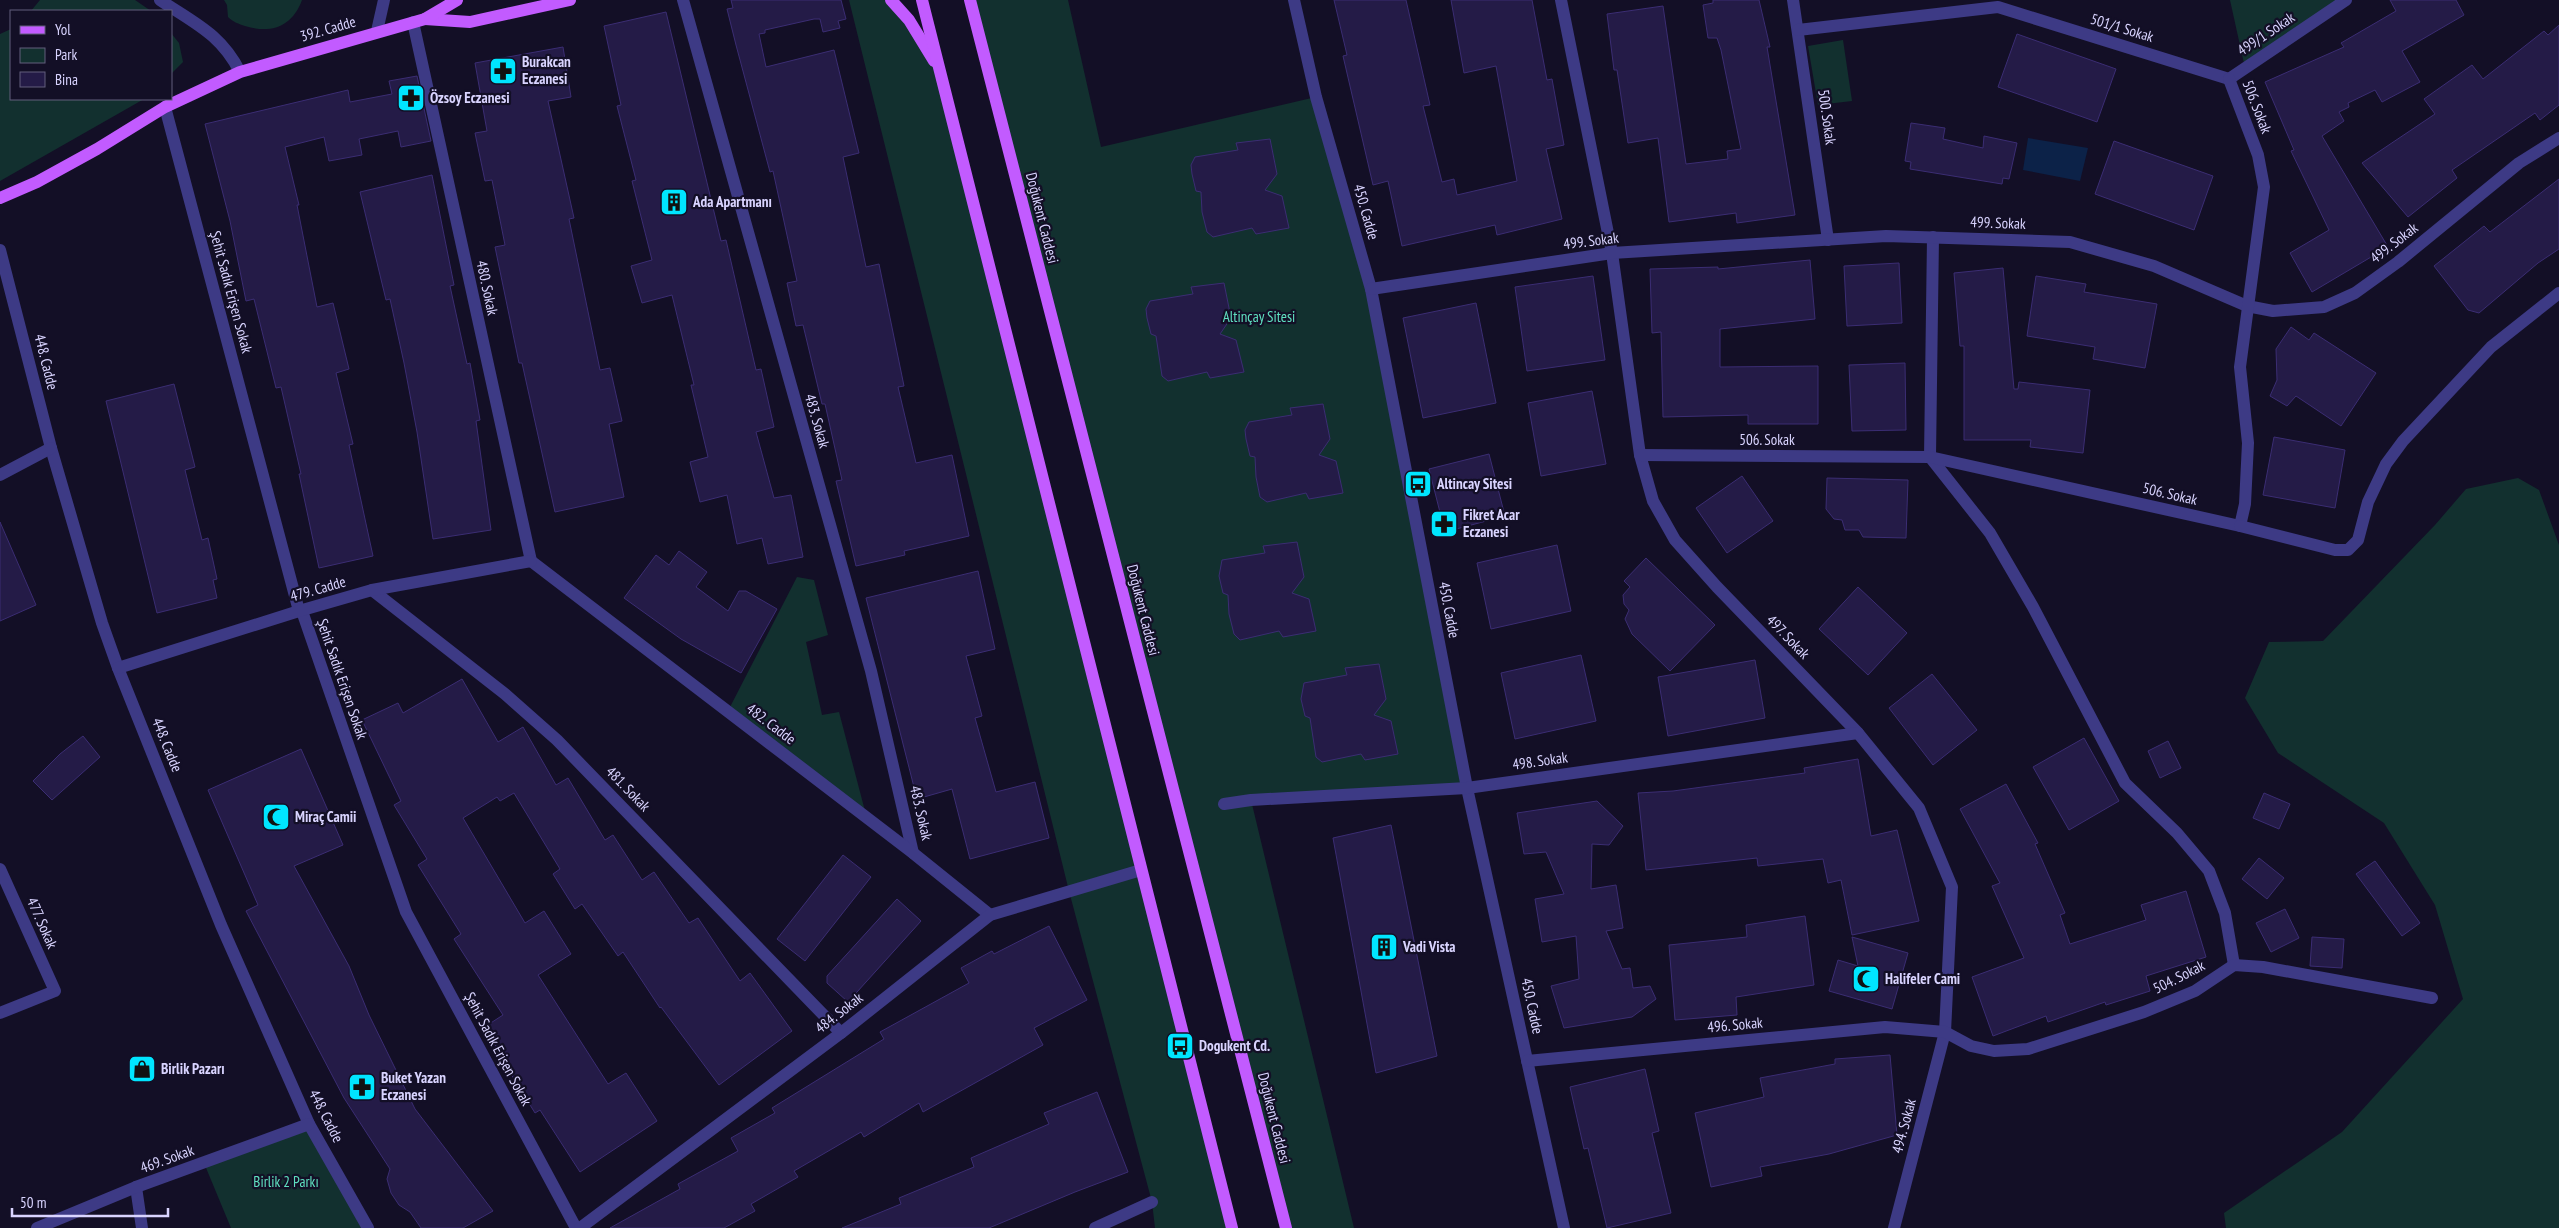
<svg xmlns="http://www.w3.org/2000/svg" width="2559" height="1228" viewBox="0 0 2559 1228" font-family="'PT Sans Narrow',sans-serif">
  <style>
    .green { fill: #12302f }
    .water { fill: #0c2248 }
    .building { fill: #241b47; stroke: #3b2d73 }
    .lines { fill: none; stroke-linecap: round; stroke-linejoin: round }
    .minor { stroke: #3d3a85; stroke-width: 12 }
    .major { stroke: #c25bff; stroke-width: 12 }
    .labels { text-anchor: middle; stroke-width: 4.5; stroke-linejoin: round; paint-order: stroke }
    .street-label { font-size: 15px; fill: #d9d4ff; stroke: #130f26 }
    .poi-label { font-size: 15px; font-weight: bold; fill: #d9d4ff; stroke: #130f26; text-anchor: start }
    .park-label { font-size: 15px; fill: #5fe0c0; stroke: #130f26 }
  </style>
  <rect width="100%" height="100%" fill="#130f26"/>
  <!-- green -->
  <g class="green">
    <path d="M40,0H135L151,11H31Z"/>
    <path d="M224,0H302C292,27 271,34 245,26C239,24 233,22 228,17L227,5Z"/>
    <path d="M849,0H891L942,75L1232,1228H1155L1152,1202L1069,891Z"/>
    <path d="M970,0H1068L1101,147L1316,97L1371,289L1467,788L1251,800L1354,1228H1286Z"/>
    <path d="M2230,0H2346L2245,68Z"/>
    <path d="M11,29V99H144L0,181V34Z"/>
    <path d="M171,33L179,43L183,62L171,74Z"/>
    <path d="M1843,40L1852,101L1818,105L1808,46Z"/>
    <path d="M2518,478L2539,490L2559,545V1228H2226L2224,1213L2342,1132L2463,999L2435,905L2384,823L2278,753L2245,698L2269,642L2323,641L2435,525L2466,489Z"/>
    <path d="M797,577L814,580L828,635L806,642L822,715L839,712L865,811L729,709Z"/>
    <path d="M309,1124L368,1228H231L204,1163Z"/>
  </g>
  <!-- water -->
  <path class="water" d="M2028,138L2088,148L2080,181L2023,170Z"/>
  <!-- building -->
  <g class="building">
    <path d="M731,0H841L846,19L838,21L840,28L823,32L820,19H814L765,30V33L759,34L766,67L834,50L859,153L843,157L866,267L879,264L904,386L898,387L916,463L952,455L969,536L904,551L905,555L856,566L836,481L842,480L825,404H822L803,325L796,326L787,283L797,281L773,171L770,172L736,45L727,9L733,8Z"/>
    <path d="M1334,0H1406L1430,105L1423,106L1442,182L1454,179L1457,195L1517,181L1496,66L1464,73L1451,0H1532L1547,80L1552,79L1564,145L1546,149L1562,219L1497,235L1495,225L1402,246L1388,181L1373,185L1343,56L1347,55Z"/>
    <path d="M1713,0H1759L1770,47H1767L1795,215L1737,223L1736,213L1669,222L1658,138L1628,143L1617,70H1614L1607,14L1663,6L1686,164L1728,159L1727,151L1741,149L1721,50L1717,38H1708L1703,5L1713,3Z"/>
    <path d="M2390,0H2456L2464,15L2402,51L2420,82L2382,102L2375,90L2348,103L2349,107L2339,112L2344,121L2322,136L2388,247L2312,292L2290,253L2329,230L2291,151L2294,150L2265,82L2344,47L2341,43L2396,11Z"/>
    <path d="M666,12L721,241L726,240L756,370L761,369L774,427L756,432L774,498L791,495L803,557L768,564L762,538L737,544L727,495L700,502L690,462L708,457L691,385H694L672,295L642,303L631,266L652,260L632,181L636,180L617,106L621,105L604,26Z"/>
    <path d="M2559,25V105L2540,120L2535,113L2452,170L2457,178L2408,217L2362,163L2435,114L2424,99L2472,65L2483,79L2544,31L2548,35Z"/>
    <path d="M2017,34L2116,69L2097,122L1998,87Z"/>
    <path d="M563,47L571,97L548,101L574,218L569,219L600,370L610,368L622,421L609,424L624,497L555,512L522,363H519L495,247L505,245L492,180L485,181L475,133L487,131L475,63Z"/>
    <path d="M417,76L431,141L401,147L398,131L359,139L362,155L329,161L324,137L285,147L299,205H297L317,307L333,303L349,369L336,373L353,444L349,445L373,556L319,568L299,474H301L281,387L276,388L254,299L246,301L230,221L205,124L348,90L350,102L392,94L389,81Z"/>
    <path d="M1911,123L1945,128L1943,139L1983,148L1984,136L2017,143L2009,179L2003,178L2002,184L1910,169L1911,162L1905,161Z"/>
    <path d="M1270,139L1277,174L1265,190L1282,196L1289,228L1256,234L1252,228L1213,237L1207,232L1202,212L1201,192L1196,191L1192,174L1191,165L1195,157L1238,150L1236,143Z"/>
    <path d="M2114,141L2213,176L2194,230L2095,194Z"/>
    <path d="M432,175L454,285L450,286L467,364L470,363L480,420L476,421L491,530L433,539L417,432L404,363L390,299L386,300L360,192Z"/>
    <path d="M2559,179V249L2538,263L2479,313L2468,310L2434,266L2484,226L2490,232Z"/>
    <path d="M1810,260L1815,319L1720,329V367L1818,366V424H1748V415L1663,417L1661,332L1652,333L1650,269L1718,267V269Z"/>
    <path d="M1899,263L1902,323L1847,326L1844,266Z"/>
    <path d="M2003,268L2014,389H2018L2019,382L2090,390L2083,453L2030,447L2031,440H1964V346H1960L1954,273Z"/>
    <path d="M1593,276L1605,360L1527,371L1515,287Z"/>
    <path d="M2036,276L2086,284L2084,292L2157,304L2145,368L2093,359L2095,347L2027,336Z"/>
    <path d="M1224,283L1231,318L1220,334L1236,340L1244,372L1210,378L1207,372L1168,381L1162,376L1156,336L1151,334L1147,318L1146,309L1150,301L1193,294L1191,287Z"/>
    <path d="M1476,303L1496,403L1423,418L1403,318Z"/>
    <path d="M2291,327L2309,340L2314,333L2376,373L2341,426L2296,396L2287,406L2270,396L2277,380L2276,349Z"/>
    <path d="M1905,363L1906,430L1852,431L1849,365Z"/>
    <path d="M174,384L195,467L185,470L202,540L208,538L217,579L213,580L217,598L157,613L106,401Z"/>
    <path d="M1592,391L1606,464L1541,476L1528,403Z"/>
    <path d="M1323,404L1330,439L1319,455L1336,461L1343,493L1309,499L1306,493L1267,502L1260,497L1256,477L1255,457L1250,456L1246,439L1245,430L1249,422L1292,415L1290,408Z"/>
    <path d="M2274,437L2345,450L2335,508L2263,495Z"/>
    <path d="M1489,454L1505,516L1445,532L1429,469Z"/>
    <path d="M1742,476L1773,521L1727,553L1696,508Z"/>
    <path d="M1827,478L1908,480L1906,538L1863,537L1859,530H1845L1842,520L1834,519L1826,509Z"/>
    <path d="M0,522L36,605L0,621Z"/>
    <path d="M1297,542L1304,577L1292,593L1309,599L1316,631L1283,637L1279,631L1240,640L1234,634L1229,614L1228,595L1223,593L1219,576L1222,560L1265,553L1263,546Z"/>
    <path d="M1557,545L1571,611L1491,629L1477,563Z"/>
    <path d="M679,551L707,572L696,587L728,611L739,591H746L777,609L741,673L681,639L624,598L656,555L669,565Z"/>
    <path d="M1646,558L1715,625L1670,671L1632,634L1625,619L1629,610L1624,604L1623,595L1630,587L1624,581Z"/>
    <path d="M978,571L995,649L966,656L982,716L975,718L996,792L1035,782L1049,838L970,859L952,789L917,799L866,598Z"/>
    <path d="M1858,587L1907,633L1868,675L1819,629Z"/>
    <path d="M1581,655L1596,721L1515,739L1501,673Z"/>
    <path d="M1755,660L1765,718L1668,736L1658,677Z"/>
    <path d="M1379,664L1386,699L1374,715L1391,721L1398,754L1365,760L1361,754L1322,762L1316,757L1310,718L1305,716L1301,699L1304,683L1347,675L1345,668Z"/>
    <path d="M1932,674L1977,730L1933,765L1889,708Z"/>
    <path d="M462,679L498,742L523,727L556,785L568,778L605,840L613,835L642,880L654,872L689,923L698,918L740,981L750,973L792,1031L719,1085L661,1007L660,1008L623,952L618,956L582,904L575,909L553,874L560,869L514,793L500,801L497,797L463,818L525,923L544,911L571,954L538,975L608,1084L626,1073L657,1121L580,1172L540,1110L535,1113L511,1074L514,1072L483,1028L503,1015L454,939L461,934L418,865L427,859L394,805L401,801L362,720L398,703L403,713Z"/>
    <path d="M83,736L100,757L52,800L33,781L60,754Z"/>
    <path d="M2084,738L2119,801L2069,830L2033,767Z"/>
    <path d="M2168,741L2181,768L2160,778L2148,751Z"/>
    <path d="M301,749L343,845L294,866L349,966L369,1015L415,1109L493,1211L463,1228H421L410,1212L399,1205L391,1193L387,1179L390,1169L344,1098L246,911L258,905L208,790Z"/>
    <path d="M1858,759L1871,836L1897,830L1919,921L1852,935L1841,880L1828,883L1823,859L1758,866L1757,858L1646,870L1638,793L1673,791L1805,773L1804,768Z"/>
    <path d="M2006,784L2038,843L2035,844L2065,913L2060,915L2070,944L2146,920L2141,905L2186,891L2206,957L2146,976L2150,991L2106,1005L2105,1002L2048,1022L2046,1016L1993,1036L1972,977L2024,958L1992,886L2000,883L1960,809Z"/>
    <path d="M2264,793L2290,804L2279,829L2253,818Z"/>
    <path d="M1597,801L1623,826L1609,845L1592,844L1591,889L1616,885L1623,928L1606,931L1622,969L1630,968L1633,988L1650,986L1656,999L1632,1017L1564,1028L1551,986L1579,979L1576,936L1542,942L1535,899L1564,894L1546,852L1524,854L1517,813Z"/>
    <path d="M1391,825L1437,1056L1376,1073L1333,838Z"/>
    <path d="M843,855L871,877L805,961L777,939Z"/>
    <path d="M2259,858L2284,878L2267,899L2242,879Z"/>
    <path d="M2375,861L2420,923L2402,936L2356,874Z"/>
    <path d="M897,899L921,921L848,1002L827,983V976Z"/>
    <path d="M2285,909L2299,938L2271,952L2256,923Z"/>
    <path d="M1805,916L1814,985L1736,997L1737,1015L1675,1020L1669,945L1747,937L1746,925Z"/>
    <path d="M1049,926L1087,1000L1034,1028L1043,1045L923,1112L919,1103L864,1137L861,1132L794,1171L798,1177L751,1204L755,1211L724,1228H610L680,1189L678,1184L738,1151L731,1138L775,1113L772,1108L884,1039L880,1032L969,983L961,968L992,951L994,954Z"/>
    <path d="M1852,937L1908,953L1892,1009L1829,991L1838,960L1858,966Z"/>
    <path d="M2312,937L2344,939L2342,968L2310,966Z"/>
    <path d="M1890,1055L1897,1135L1829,1154L1760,1167L1762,1176L1711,1187L1695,1113L1764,1097L1760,1078L1835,1064V1059Z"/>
    <path d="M1645,1069L1659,1131L1652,1133L1671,1213L1607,1228L1588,1148L1584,1149L1570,1087Z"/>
    <path d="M1097,1092L1128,1172L1075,1192L989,1228H842L901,1204L899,1198L974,1167L971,1158L1049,1124L1044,1113Z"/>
  </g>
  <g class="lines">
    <!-- minor -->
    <g class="minor">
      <path d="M160,0C194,23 221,34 240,72"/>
      <path d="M683,0L871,671L913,853"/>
      <path d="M1294,0L1316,97L1371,289L1467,788L1564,1228"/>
      <path d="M1561,0L1612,253L1640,455L1653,501L1675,540L1717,587L1858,733L1919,808L1952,887L1945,1032L1894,1228"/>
      <path d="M1793,0L1828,240"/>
      <path d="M413,22L531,561"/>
      <path d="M1798,30L1998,7L2229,79"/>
      <path d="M377,31L384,0"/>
      <path d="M2229,79L2346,0"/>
      <path d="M165,107L299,611L303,614L406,912L576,1228"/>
      <path d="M1933,237L1930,457L1990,533L2033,607L2125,783L2177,833L2209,871L2225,913L2234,965"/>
      <path d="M0,250L51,448L102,623L118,668L221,925L309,1124L368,1228"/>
      <path d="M1371,289L1612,253L1886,236L2070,242L2154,266L2247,306L2273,311L2324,307L2355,293L2398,262L2519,163L2559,138"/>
      <path d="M1640,455L1930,457L2240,526L2245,504L2248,443L2240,367L2264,187L2258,155L2229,79"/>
      <path d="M0,475L51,448"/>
      <path d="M2240,526L2335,550H2348L2358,540L2368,502L2386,464L2403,441L2491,347L2559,293"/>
      <path d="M531,561L913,853L990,915"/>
      <path d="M372,590L505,694L557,740L841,1033"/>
      <path d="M118,668L299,611L372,590L531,561"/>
      <path d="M1224,804L1251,800L1467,788L1858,733"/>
      <path d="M0,869L55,991L0,1013"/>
      <path d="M1527,1061L1885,1027L1945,1032L1971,1046L1994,1051L2028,1049L2144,1012L2195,991L2234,965L2263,967L2432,998"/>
      <path d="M136,1187L142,1228"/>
      <path d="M37,1228L136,1187L309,1124"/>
      <path d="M580,1228L841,1033L990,915L1141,870"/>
      <path d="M1095,1228L1152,1202"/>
    </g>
    <!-- major -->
    <g class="major">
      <path d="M891,0L909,20L934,61"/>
      <path d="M922,0L1232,1228"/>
      <path d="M970,0L1286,1228"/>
      <path d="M425,19L470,22L570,0"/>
      <path d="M0,198L37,182L97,149L165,107L240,72L425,19L457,0"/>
    </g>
  </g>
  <!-- icons -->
  <defs>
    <g id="pharmacy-square" transform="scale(1.4375)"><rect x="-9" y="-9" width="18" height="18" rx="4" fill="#00e5ff" stroke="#130f26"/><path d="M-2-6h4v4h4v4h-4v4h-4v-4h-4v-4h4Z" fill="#111"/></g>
    <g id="building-square" transform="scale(1.4375)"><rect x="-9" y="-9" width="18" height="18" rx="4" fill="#00e5ff" stroke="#130f26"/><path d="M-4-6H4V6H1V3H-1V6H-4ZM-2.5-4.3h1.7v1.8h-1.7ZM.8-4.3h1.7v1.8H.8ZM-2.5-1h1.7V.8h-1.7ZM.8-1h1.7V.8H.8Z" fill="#111"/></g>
    <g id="bus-square" transform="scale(1.4375)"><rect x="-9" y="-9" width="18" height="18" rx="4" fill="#00e5ff" stroke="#130f26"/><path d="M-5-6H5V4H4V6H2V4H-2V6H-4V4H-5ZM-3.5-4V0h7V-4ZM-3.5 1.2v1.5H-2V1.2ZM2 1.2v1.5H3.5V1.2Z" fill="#111"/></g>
    <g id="mosque-square" transform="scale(1.4375)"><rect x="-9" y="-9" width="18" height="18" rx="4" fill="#00e5ff" stroke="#130f26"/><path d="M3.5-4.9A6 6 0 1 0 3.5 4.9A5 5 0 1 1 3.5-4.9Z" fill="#111"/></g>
    <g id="shop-square" transform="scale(1.4375)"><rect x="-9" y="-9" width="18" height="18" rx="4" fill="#00e5ff" stroke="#130f26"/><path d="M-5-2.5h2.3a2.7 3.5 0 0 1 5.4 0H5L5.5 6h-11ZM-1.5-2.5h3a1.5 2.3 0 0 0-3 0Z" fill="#111"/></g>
  </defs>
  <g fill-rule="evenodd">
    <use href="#pharmacy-square" x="503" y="71"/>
    <use href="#pharmacy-square" x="411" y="98"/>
    <use href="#building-square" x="674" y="202"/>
    <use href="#bus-square" x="1418" y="484"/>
    <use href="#pharmacy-square" x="1444" y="524"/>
    <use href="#mosque-square" x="276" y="817"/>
    <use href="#building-square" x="1384" y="947"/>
    <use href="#mosque-square" x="1866" y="979"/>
    <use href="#bus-square" x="1180" y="1046"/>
    <use href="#shop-square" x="142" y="1069"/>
    <use href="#pharmacy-square" x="362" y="1087"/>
  </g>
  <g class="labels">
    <!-- street labels -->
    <g class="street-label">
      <text transform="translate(2122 28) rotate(17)" y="5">501/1 Sokak</text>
      <text transform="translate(328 29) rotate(-16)" y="5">392. Cadde</text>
      <text transform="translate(2266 34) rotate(-34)" y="5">499/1 Sokak</text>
      <text transform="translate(2257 107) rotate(69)" y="5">506. Sokak</text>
      <text transform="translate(1827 117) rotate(82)" y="5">500. Sokak</text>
      <text transform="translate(1366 212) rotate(74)" y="5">450. Cadde</text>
      <text transform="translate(1042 218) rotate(76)" y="5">Doğukent Caddesi</text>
      <text transform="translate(1998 223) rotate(2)" y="5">499. Sokak</text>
      <text transform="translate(1591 241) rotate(-7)" y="5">499. Sokak</text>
      <text transform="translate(2394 243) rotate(-38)" y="5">499. Sokak</text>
      <text transform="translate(487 288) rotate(78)" y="5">480. Sokak</text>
      <text transform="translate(231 292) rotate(75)" y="5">Şehit Sadık Erişen Sokak</text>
      <text transform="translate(46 362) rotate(76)" y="5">448. Cadde</text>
      <text transform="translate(817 421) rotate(74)" y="5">483. Sokak</text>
      <text x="1767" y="445">506. Sokak</text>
      <text transform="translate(2170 494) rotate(13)" y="5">506. Sokak</text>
      <text transform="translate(318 589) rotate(-16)" y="5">479. Cadde</text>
      <text transform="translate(1143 610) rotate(76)" y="5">Doğukent Caddesi</text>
      <text transform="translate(1449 610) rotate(79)" y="5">450. Cadde</text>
      <text transform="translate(1788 637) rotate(46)" y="5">497. Sokak</text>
      <text transform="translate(342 679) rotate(71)" y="5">Şehit Sadık Erişen Sokak</text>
      <text transform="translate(771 724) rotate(37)" y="5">482. Cadde</text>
      <text transform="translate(167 745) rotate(68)" y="5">448. Cadde</text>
      <text transform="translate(1540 761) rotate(-8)" y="5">498. Sokak</text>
      <text transform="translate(628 789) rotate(46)" y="5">481. Sokak</text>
      <text transform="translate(921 813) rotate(77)" y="5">483. Sokak</text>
      <text transform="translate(42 923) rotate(66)" y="5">477. Sokak</text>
      <text transform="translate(2179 977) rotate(-27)" y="5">504. Sokak</text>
      <text transform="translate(1532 1006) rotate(78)" y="5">450. Cadde</text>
      <text transform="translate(839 1013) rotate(-38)" y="5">484. Sokak</text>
      <text transform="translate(1735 1025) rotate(-5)" y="5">496. Sokak</text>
      <text transform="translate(498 1049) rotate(62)" y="5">Şehit Sadık Erişen Sokak</text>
      <text transform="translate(326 1116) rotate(63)" y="5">448. Cadde</text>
      <text transform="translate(1274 1118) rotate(76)" y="5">Doğukent Caddesi</text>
      <text transform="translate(1904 1126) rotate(-75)" y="5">494. Sokak</text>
      <text transform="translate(167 1159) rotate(-20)" y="5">469. Sokak</text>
    </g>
    <!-- poi labels -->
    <g class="poi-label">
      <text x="522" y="67">Burakcan<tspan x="522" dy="17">Eczanesi</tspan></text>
      <text x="430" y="103">Özsoy Eczanesi</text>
      <text x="693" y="207">Ada Apartmanı</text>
      <text x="1437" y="489">Altincay Sitesi</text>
      <text x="1463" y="520">Fikret Acar<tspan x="1463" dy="17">Eczanesi</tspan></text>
      <text x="295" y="822">Miraç Camii</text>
      <text x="1403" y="952">Vadi Vista</text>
      <text x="1885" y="984">Halifeler Cami</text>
      <text x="1199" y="1051">Dogukent Cd.</text>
      <text x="161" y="1074">Birlik Pazarı</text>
      <text x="381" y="1083">Buket Yazan<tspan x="381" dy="17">Eczanesi</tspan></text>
    </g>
    <!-- park labels -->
    <g class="park-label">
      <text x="1259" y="322">Altinçay Sitesi</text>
      <text x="286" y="1187">Birlik 2 Parkı</text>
    </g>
  </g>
  <!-- legend -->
  <rect x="10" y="10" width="162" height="90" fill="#130f26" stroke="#625e7d"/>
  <rect x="20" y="26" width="25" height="8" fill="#c25bff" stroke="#625e7d"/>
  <text x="55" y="35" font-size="15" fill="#d9d4ff">Yol</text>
  <rect x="20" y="48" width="25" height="15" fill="#12302f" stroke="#625e7d"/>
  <text x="55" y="60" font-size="15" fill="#d9d4ff">Park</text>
  <rect x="20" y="72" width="25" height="15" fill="#241b47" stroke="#625e7d"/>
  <text x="55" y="85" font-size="15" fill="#d9d4ff">Bina</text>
  <!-- scale -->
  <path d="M12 1208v8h156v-8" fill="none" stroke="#d9d4ff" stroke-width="2.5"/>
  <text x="20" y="1208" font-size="15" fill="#d9d4ff" stroke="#130f26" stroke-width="4" paint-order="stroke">50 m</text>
</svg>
